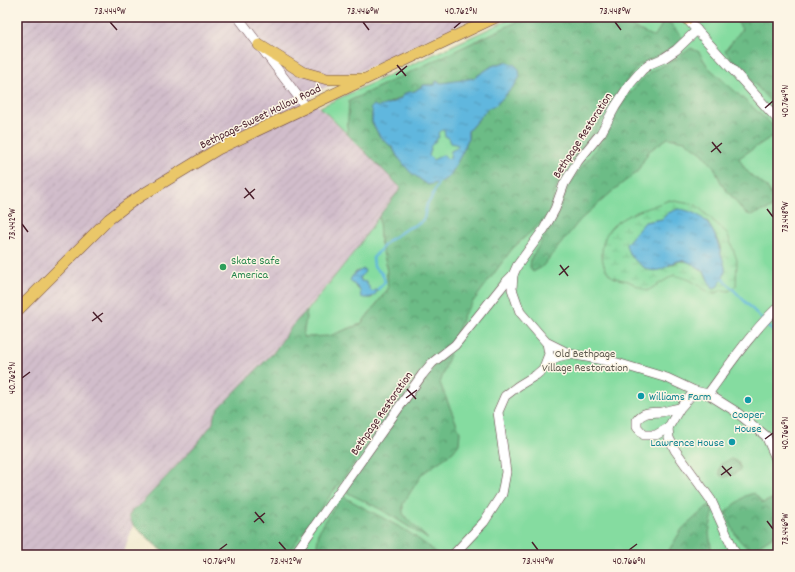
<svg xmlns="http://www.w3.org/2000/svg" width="795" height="572" viewBox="0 0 795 572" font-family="Dekko,sans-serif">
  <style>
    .industrial { fill: url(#industrial-furrows) }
    .green { fill: #85dca0; stroke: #687e66; fill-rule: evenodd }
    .forest { fill: url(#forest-crowns); stroke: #5b6e58; fill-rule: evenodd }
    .wetland { fill: url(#wetland-marsh); stroke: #687e66; fill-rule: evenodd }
    .water { fill: url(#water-ripples); stroke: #566b84; fill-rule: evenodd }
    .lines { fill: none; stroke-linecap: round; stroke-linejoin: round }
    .stream { stroke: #61b7de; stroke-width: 2.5 }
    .minor-casing { stroke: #633d43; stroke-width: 10 }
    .major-casing { stroke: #633d43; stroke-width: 12 }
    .minor { stroke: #fff; stroke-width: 9 }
    .major { stroke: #eac769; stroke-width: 11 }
    .ticks { fill: none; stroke: #4a1f2b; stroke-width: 1.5 }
    .leisure-dot { fill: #2e9e5b; stroke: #fcf5e5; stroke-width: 1.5 }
    .culture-dot { fill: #0f9aa8; stroke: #fcf5e5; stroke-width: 1.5 }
    .labels { text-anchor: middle; stroke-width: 3; stroke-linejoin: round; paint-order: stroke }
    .street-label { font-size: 12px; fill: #4a1f2b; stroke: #fcf5e5 }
    .leisure-label { font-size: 12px; fill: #27864d; stroke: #fcf5e5; text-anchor: start }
    .park-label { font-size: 12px; fill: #5c584e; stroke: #fcf5e5 }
    .culture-label { font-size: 12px; fill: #0d838f; stroke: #fcf5e5; text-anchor: start }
    .neatline { fill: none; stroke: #4a1f2b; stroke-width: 1.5 }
    .ticks-label { font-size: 10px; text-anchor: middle; fill: #4a1f2b }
  </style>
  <defs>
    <pattern id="industrial-furrows" width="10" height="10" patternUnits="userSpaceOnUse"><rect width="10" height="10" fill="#d1bdcb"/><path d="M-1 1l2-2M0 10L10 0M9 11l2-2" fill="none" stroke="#b5a2ae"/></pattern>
    <pattern id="forest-crowns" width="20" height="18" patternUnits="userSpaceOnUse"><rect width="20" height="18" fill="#6cbc86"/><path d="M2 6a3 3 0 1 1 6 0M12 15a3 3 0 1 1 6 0" fill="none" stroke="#5b986e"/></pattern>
    <pattern id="wetland-marsh" width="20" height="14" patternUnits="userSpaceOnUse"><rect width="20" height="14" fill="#85dca0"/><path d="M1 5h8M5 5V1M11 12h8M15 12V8" fill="none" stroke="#74bc8a"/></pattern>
    <pattern id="water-ripples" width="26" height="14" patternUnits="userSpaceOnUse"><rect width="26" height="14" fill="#61b7de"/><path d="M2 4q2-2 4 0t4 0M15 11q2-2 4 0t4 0" fill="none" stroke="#5294b4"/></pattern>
  </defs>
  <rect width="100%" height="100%" fill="#fcf5e5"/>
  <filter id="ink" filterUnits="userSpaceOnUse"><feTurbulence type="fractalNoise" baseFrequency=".025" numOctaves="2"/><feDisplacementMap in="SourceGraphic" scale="8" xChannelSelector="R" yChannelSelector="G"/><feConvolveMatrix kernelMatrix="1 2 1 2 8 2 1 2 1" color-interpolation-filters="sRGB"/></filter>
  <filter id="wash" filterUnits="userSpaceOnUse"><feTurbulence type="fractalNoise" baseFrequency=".012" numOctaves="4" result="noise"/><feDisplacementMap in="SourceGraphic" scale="16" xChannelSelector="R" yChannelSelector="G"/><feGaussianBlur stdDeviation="0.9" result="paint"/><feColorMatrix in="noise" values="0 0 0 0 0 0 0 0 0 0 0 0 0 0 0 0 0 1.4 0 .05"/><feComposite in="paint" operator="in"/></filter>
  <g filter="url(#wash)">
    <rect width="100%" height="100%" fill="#efe8cb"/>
    <!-- industrial -->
    <path class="industrial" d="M17,17H475L308,96L401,188L358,247L133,525L123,555H17Z"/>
    <!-- green -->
    <path class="green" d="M514,17H778V555H166L133,525L304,315L358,247L379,216L380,241L386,263L388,289L361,324L340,332L353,340L442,228L320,107ZM358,271L365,272L360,277L361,281L373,292L377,290L372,298H368L354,285L351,278L356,272Z"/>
    <!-- forest -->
    <g class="forest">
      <path d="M527,17H612L654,37L661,26L663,17H665L682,37L679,43L664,53L639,65L624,84L594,133L558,181L549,215L512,249L464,314L453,344L425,368L286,555H169L133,525L129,516L132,510L139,506L196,445L213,423L214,416L218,409L274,352L292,326L302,315L307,311L303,337L329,336L361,324L388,289L386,263L380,241L379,216L401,188L347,134L349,101ZM505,62L515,65L514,86L496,105L488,108L468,131V139L453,171L397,156L393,148L380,137L372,122V111L415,91L424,85H435L474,78L492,66Z"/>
      <path d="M734,17H778V110L725,51L742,29Z"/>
      <path d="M691,48L699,52L708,67L778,130V143L771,137L739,158C742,163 744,168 748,172C759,184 775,186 772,207L767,210L751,215L745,213L722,185L714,167L702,153L685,141L668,138L649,151L637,172L615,189L580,220L542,267L533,272L530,267L531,258L554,222L568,187L575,176L606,136L619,108L634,88L651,71L675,60Z"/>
      <path d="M450,354L440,383L460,432L459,444L453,452L422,474L403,504V513L407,519L428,539L382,510L348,493L346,488L428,374L439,361Z"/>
      <path d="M731,459L738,462L741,469L734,474L725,477L720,475L719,471L721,464Z"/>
      <path d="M754,493L763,503L774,498H778V533L752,550C735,541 733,529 726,512L745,496Z"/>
      <path d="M344,497L407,531L428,546L439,555H321L317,545L319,531L340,499Z"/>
      <path d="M709,505L713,513L709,533L712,554L714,555H666L682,529Z"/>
    </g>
    <!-- wetland -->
    <path class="wetland" d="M669,200L696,205L727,233L737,260L736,286L729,291L722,290L716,293H710L690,280L674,275L647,291C641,288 634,284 628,281C623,280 617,279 613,277C605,272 602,262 602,253C602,216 642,212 669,200ZM663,219L707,221L720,245L721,253L707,278C705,271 693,262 684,261C679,260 673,264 669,266L645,222Z"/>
    <!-- water -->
    <g class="water">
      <path d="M505,62L515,65L519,69L520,77L514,86L496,105L488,108L468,131V139L463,151L450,176L441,182L428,185L410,172L397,156L393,148L380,137L372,122V111L370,109L374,105L378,107C387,104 401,102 405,93L415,91L424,85H435L436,81L442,83L474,78L492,66ZM442,130H444L445,136L449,138L451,143L458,145L457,148L451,151L450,157L448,159L443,155L433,160L429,156L431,149L430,147L439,137L438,134Z"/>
      <path d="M678,209C706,212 715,230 721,254C723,260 726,267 725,272C724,277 721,282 718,286L713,289C709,284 708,280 706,275C703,269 692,263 685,261C668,257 661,284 637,262C631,256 627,252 626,244L645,222L662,219L668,213Z"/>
      <path d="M364,269L365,272L360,277L361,281L366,282L372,292L378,289C376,297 368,300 361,297L360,290L350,281C352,274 357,272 364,269Z"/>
    </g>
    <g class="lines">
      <!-- stream -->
      <g class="stream">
        <path d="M723,279L763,320"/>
        <path d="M378,289L385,282L383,275L374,266L373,258L388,241L406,229L420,223L424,218L427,204L431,199L438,183"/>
        <path d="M766,324L778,335"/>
      </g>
    </g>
  </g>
  <g filter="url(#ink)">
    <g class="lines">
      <!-- minor casing -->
      <g class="minor-casing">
        <g id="minor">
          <path d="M238,17L306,107"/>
          <path d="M685,17L778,120"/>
          <path d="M697,30L676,50L664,58L650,64L642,70L630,84L615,107L601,133L578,161L564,184L555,209L544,229L517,266L513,275L512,289L520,312L546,342L570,354L614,362L667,378L695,391L708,394L735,411L766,436L778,463"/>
          <path d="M544,367L549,354L547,343"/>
          <path d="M708,394C730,364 751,333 778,307"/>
          <path d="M680,408C674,409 667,411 661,412C651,413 644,411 637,420V427L644,435H656L668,428L680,408L695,391"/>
          <path d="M668,428L669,438L675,450L711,500L736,555"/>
          <path d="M294,555L422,375L432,363L455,345L504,284L513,275"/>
          <path d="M453,555L484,522L502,494L506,472L498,412L505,396L518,386L536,375L557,357L570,354"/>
        </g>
      </g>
      <!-- major casing -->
      <g class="major-casing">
        <g id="major">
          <path d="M684,17L687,19"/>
          <path d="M259,45L302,72L327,79H363"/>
          <path d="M17,311L109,219L127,205L142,195L218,149L496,17"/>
        </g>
      </g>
      <!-- minor -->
      <use href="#minor" class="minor"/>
      <!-- major -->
      <use href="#major" class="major"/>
    </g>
  </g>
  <!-- ticks -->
  <path class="ticks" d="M110,22L117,30M363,22L369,30M615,22L621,30M454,28L461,22M397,65L406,76M396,75L407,66M765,108L773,101M712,142L721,153M711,152L722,143M245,188L254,199M244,198L255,189M767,209L773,217M22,224L28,232M560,265L568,276M559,275L569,266M93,312L102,322M92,321L103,313M22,378L30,372M407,389L416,399M406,398L417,390M765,439L773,433M722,466L731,476M721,475L732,467M255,512L264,523M767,521L773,529M254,522L265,513M279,542L286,550M532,542L538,550M219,550L227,544M629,550L637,544"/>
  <!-- markers -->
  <circle class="leisure-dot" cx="223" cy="267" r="4"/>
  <g class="culture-dot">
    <circle cx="641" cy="396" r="4"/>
    <circle cx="748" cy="400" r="4"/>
    <circle cx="732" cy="442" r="4"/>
  </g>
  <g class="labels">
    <!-- street labels -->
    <g class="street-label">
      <text transform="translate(260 116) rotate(-26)" y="4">Bethpage-Sweet Hollow Road</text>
      <text transform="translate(582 135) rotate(-57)" y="4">Bethpage Restoration</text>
      <text transform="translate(381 413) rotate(-55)" y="4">Bethpage Restoration</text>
    </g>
    <!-- leisure labels -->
    <g class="leisure-label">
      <text x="231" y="264">Skate Safe<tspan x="231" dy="14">America</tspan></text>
    </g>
    <!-- park labels -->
    <g class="park-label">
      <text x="585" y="357">Old Bethpage<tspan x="585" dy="14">Village Restoration</tspan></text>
    </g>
    <!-- culture labels -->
    <g class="culture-label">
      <text x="649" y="400">Williams Farm</text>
      <text x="748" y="418" text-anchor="middle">Cooper<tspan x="748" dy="14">House</tspan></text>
      <text x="724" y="446" text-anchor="end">Lawrence House</text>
    </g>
  </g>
  <!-- margin -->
  <rect width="795" height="572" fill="none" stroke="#fcf5e5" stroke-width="44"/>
  <rect x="22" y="22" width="751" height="528" class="neatline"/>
  <g class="ticks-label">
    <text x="110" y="14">73.444°W</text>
    <text x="363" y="14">73.446°W</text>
    <text x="461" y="14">40.762°N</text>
    <text x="615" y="14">73.448°W</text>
    <text transform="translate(784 101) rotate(-90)" y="4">40.764°N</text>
    <text transform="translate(784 217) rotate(-90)" y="4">73.448°W</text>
    <text transform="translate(11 224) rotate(-90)" y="4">73.442°W</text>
    <text transform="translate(11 378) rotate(-90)" y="4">40.762°N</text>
    <text transform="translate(784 433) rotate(-90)" y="4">40.766°N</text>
    <text transform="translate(784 529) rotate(-90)" y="4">73.446°W</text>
    <text x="219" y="564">40.764°N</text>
    <text x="286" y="564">73.442°W</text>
    <text x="538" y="564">73.444°W</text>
    <text x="629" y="564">40.766°N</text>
  </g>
</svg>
